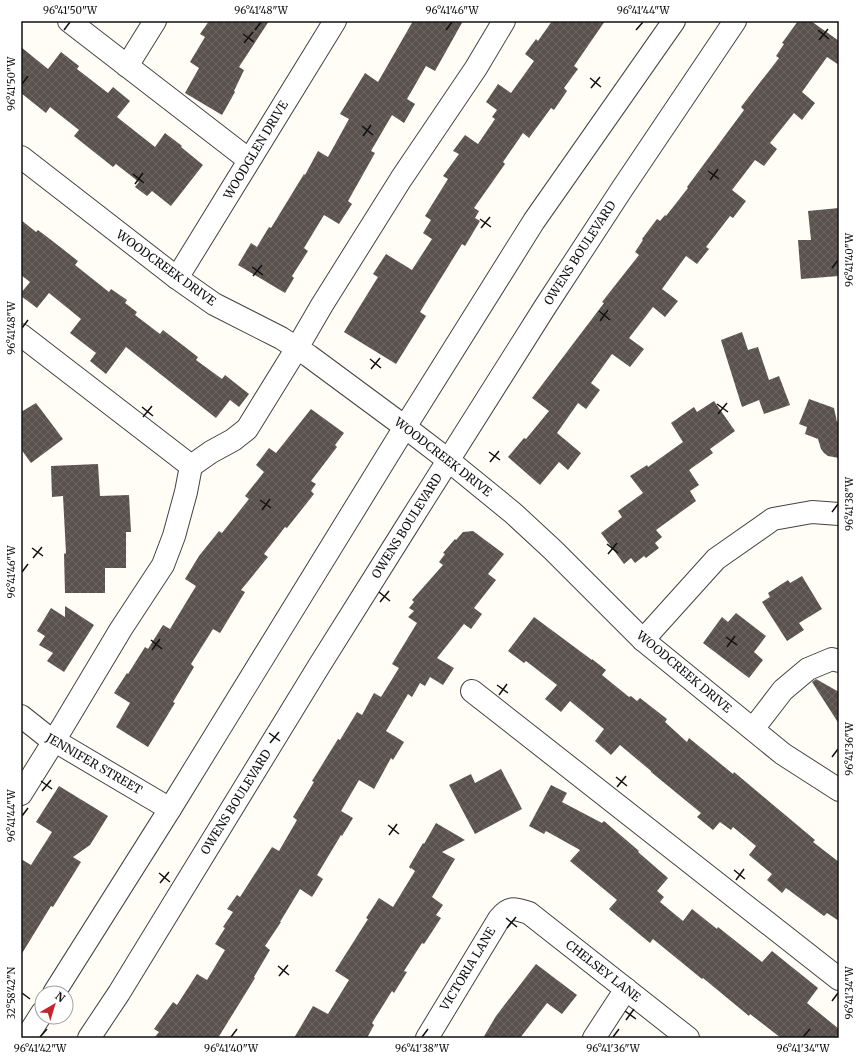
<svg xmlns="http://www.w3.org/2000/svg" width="860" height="1059" viewBox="0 0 860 1059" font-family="Merriweather,serif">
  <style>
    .building { fill: url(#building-cross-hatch) }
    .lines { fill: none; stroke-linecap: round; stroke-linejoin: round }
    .minor-casing { stroke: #444; stroke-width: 24 }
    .minor { stroke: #fff; stroke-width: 22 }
    .ticks { fill: none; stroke: #111; stroke-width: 1.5 }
    .labels { text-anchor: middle; stroke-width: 4; stroke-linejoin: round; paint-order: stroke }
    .street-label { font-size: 12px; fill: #111; stroke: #fff }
    .neatline { fill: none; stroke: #111; stroke-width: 1.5 }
    .ticks-label { font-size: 10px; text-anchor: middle; fill: #111 }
  </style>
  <defs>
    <pattern id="building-cross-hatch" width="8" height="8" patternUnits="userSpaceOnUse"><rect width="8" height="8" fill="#5a524d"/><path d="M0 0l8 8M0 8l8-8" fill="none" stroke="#6d6662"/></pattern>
  </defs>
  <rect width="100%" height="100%" fill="#fffdf5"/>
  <!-- building -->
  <g class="building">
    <path d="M209,21H269L239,67L244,70L234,91L235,92L222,115L185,93L199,68L190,62L205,37L200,34Z"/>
    <path d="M413,21H463L435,71L426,66L407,99L415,104L404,123L392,115L371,151L375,153L348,201L352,204L339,224L324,215L304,248L308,251L292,276L294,278L285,293L238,265L251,243L257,247L269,227L271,228L304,174L305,175L318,151L328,157L349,119L340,114L365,73L378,82Z"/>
    <path d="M552,21H605L574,66L578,69L564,88L567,91L554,110L551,108L529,138L523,133L503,162L505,164L474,208L479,211L475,218L480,221L465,246L462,244L420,312L426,316L396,364L344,332L378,277L373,274L386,254L412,270L432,239L423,233L431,220L425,216L448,179L443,176L459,154L453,151L465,135L478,144L495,119L492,117L497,110L486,102L498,84L511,93L534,61L525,54L536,39L538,41Z"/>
    <path d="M798,21H811L839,41V65L827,57L802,92L815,103L802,120L794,113L770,143L777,149L764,166L755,160L732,190L746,201L733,218L730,216L706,247L709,249L697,264L686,256L662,289L678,301L665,317L653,307L629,338L644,349L630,367L612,354L591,383L600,390L586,409L578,403L557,433L581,453L568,470L559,462L540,485L508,457L524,438L526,439L549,411L532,398L604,303L602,302L639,255L635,252L643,240L642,239L657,219L660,221L665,215L666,216L688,188L687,187L744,110L741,107L779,58L776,56L784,44L782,43Z"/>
    <path d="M21,47L48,69L61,52L79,66L77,69L108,93L113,87L130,101L117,117L155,147L165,133L182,146L181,147L203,165L171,206L152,191L147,196L135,187L139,182L116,164L113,167L74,136L79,130L50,107L46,113L21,93Z"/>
    <path d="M839,208V276L801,279L798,240H811L808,211Z"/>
    <path d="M21,220L36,232L38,230L55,243L78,261L75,265L109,292L111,289L127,300L125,303L137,312L135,315L160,334L163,330L198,357L196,360L222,379L225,375L249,394L239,407L230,400L216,418L126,347L106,374L90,361L96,353L70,333L81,319L49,293L37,308L21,296V293L30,282L21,275Z"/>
    <path d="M742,332L748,350L758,347L769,380L779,376L790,405L764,414L759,400L742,407L721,340Z"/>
    <path d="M809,399L834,408L837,422L839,421V458L828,456L824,453L821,449L818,439L805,434L807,427L799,424Z"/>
    <path d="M714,401L735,431L710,449L713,453L689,470L699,485L690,491L696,501L656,530L662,537L655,543L659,548L646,558L644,556L635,563L631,558L624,564L601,533L622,517L618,511L643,493L630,476L647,465L648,467L683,442L671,423L694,407L697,412Z"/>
    <path d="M36,403L63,439L31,463L21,449V412Z"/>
    <path d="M311,409L344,433L335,445L337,447L311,481L316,484L311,491L314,494L287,528L285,527L264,554L268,557L241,590L245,592L220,633L213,629L191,664L194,667L173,702L175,703L148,747L116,727L130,703L114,693L127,673L128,674L145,647L148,649L163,625L170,629L196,586L185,579L199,556L219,531L222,533L249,499L245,496L264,472L256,465L269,448L276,453Z"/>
    <path d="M98,464L100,496L129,495L131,532H126V568H105V593H65L64,554L66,553L63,496L52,497L51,466Z"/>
    <path d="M473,531L504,554L488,574L496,580L474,608L482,614L471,629L464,624L437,658L454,668L443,685L430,677L425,686L420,683L412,697L408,694L386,731L404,742L393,760L391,758L374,789L359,780L341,811L353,818L342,836L341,835L317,875L323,879L312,897L300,889L280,922H281L265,946L270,950L254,977L255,978L218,1038H154L159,1032L154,1029L173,1002L177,1005L197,974L207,980L225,950L215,944L225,928L223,927L233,912L227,909L237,895L240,897L272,847L279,851L297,820L293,817L314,782L312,781L338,739L340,740L357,712L362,715L374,693L381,697L399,668L392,664L417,623L408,617L414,611L409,608L414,602L412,600L443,565L439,562L445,554L443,553L455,539L456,540L463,532Z"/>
    <path d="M802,576L822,609L799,623L804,630L787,641L762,602L770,597L768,593L788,580L790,583Z"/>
    <path d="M65,606L94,625L64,672L47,661L53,653L39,645L45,636L37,631L51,608L65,617Z"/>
    <path d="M736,613L766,636L754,652L763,660L749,678L703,643L722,617L728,622Z"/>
    <path d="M534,617L592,660V659L606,670L602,675L629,697L631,696L637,701L640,698L667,719L665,722L687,742L689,738L733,774L734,772L815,840L813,842L839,862V921L827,913L824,916L786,888L782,893L767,880L772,874L749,855L756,846L733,827L731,830L720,822L713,830L697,817L701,813L651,772V771L620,745L611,755L595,741L604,729L570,701L561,712L545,699L557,685L526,661L524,663L508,651Z"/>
    <path d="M816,679L839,692V724L812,682Z"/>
    <path d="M501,769L522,809L475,834L449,785L471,774L475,783Z"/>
    <path d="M551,785L567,793L562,802L602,823L604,821L639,851L638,852L668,878L657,891L664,897L660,902L683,921L692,909L717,929L718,927L762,962L772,951L818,988L807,1003L839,1029V1038H781L750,1014L749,1016L703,978L702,979L653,939L650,943L609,909L617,900L570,861L580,850L546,831L544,834L529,826Z"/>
    <path d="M59,786L108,816L90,845L73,857L81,862L53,907L51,906L21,955V859L31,865L52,832L36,822Z"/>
    <path d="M436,823L465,840L442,852L455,859L432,897L443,905L436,915L441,918L424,944L422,943L404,971L407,972L394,993L392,991L372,1023L374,1025L367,1038H294L313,1006L328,1014L349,980L335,971L368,919L366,918L379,898L393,907L415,871L411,868L410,869V868L409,867L423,843L424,844Z"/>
    <path d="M536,964L577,995L562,1014L547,1003L520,1038H483L496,1016Z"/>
  </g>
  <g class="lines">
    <!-- minor casing -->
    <g class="minor-casing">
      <g id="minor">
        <path d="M69,21L249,160"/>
        <path d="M127,66L155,21"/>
        <path d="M21,157L177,278L214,304L281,338L309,356L405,427L448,460L513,513L553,550L643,640L783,754L839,790"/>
        <path d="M177,278L335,21"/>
        <path d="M21,335L191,466"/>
        <path d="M643,640L716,559L773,519L812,512L839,514"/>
        <path d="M472,691L839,979"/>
        <path d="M21,716L45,735L170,809"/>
        <path d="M753,729L783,690L808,669L832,659L839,661"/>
        <path d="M21,794L54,741L121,629L163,565L174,536L186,492L191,466L211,452L233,440L247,429L297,348L322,305L401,179L476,68L504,21"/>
        <path d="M54,993L170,809L405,427L534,221L674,21"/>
        <path d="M26,1038L42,1013"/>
        <path d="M89,1038L119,993L319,666L410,521L545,307L622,189L735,21"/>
        <path d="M427,1038L499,919C509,906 514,908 529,913L688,1038"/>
        <path d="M594,1038L626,989"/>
      </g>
    </g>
    <!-- minor -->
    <use href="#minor" class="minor"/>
  </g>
  <!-- ticks -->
  <path class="ticks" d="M64,30L70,22M255,30L261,22M446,30L452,22M636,30L643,22M818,30L829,39M243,34L254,42M819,40L828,29M244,43L253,32M590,78L601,87M22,84L28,76M591,88L600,77M362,126L373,135M363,136L371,125M708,171L719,179M133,174L144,183M710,180L718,169M135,184L143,173M480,219L491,227M481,228L490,217M252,267L263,275M832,268L838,260M253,276L262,265M599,311L610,320M600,321L608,310M22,328L28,320M370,359L381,368M371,369L380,358M717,404L728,412M142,407L153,416M718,414L727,403M143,417L152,406M489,452L500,460M490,462L499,451M260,500L271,508M262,510L270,499M832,512L838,504M607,544L618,553M32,548L43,556M608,554L617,543M33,558L42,547M22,572L28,564M379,592L390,601M380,602L389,591M726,637L737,645M151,640L162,649M727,647L735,636M152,650L160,639M497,685L508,693M499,695L507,684M269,733L280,741M270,743L279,732M832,757L838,749M616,777L627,786M41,781L52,789M617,787L626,776M42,791L51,780M22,816L28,808M388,825L399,834M389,835L397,824M734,870L745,879M159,873L170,882M736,880L744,869M160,883L169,872M506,918L517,927M507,928L516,917M278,966L289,975M279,976L288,965M22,993L30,999M832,1001L838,993M625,1011L636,1019M626,1020L634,1009M40,1037L47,1029M231,1037L237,1029M422,1037L428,1029M613,1037L619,1029M803,1037L810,1029"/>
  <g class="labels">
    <!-- street labels -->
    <g class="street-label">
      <text transform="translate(256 150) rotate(-59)" y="4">WOODGLEN DRIVE</text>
      <text transform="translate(580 253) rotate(-57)" y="4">OWENS BOULEVARD</text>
      <text transform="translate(166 268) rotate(36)" y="4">WOODCREEK DRIVE</text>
      <text transform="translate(443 457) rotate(38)" y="4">WOODCREEK DRIVE</text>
      <text transform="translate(407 526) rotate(-58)" y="4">OWENS BOULEVARD</text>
      <text transform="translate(684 672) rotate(40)" y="4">WOODCREEK DRIVE</text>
      <text transform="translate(94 764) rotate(30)" y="4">JENNIFER STREET</text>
      <text transform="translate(236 802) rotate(-58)" y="4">OWENS BOULEVARD</text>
      <text transform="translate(468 969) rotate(-59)" y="4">VICTORIA LANE</text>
      <text transform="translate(603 971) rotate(38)" y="4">CHELSEY LANE</text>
    </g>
  </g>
  <!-- border -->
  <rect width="860" height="1059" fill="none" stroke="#ffffff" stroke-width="44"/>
  <!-- north arrow -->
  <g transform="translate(54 1005) rotate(38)"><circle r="19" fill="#ffffff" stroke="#a0a0a0"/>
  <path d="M0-3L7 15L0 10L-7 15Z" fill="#c4262e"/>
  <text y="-6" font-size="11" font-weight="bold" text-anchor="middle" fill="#111111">N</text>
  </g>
  <rect x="22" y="22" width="816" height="1015" class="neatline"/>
  <g class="ticks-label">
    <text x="70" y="14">96°41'50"W</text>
    <text x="261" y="14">96°41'48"W</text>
    <text x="452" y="14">96°41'46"W</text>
    <text x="643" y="14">96°41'44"W</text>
    <text transform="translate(11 84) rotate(-90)" y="4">96°41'50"W</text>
    <text transform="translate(849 260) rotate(-90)" y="4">96°41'40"W</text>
    <text transform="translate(11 328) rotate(-90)" y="4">96°41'48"W</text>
    <text transform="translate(849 504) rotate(-90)" y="4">96°41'38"W</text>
    <text transform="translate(11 572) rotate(-90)" y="4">96°41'46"W</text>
    <text transform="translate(849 749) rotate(-90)" y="4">96°41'36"W</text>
    <text transform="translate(11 816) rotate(-90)" y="4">96°41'44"W</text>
    <text transform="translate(11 993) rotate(-90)" y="4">32°58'42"N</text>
    <text transform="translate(849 993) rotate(-90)" y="4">96°41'34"W</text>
    <text x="40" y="1052">96°41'42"W</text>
    <text x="231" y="1052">96°41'40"W</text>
    <text x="422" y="1052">96°41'38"W</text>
    <text x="613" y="1052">96°41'36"W</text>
    <text x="803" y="1052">96°41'34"W</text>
  </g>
</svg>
